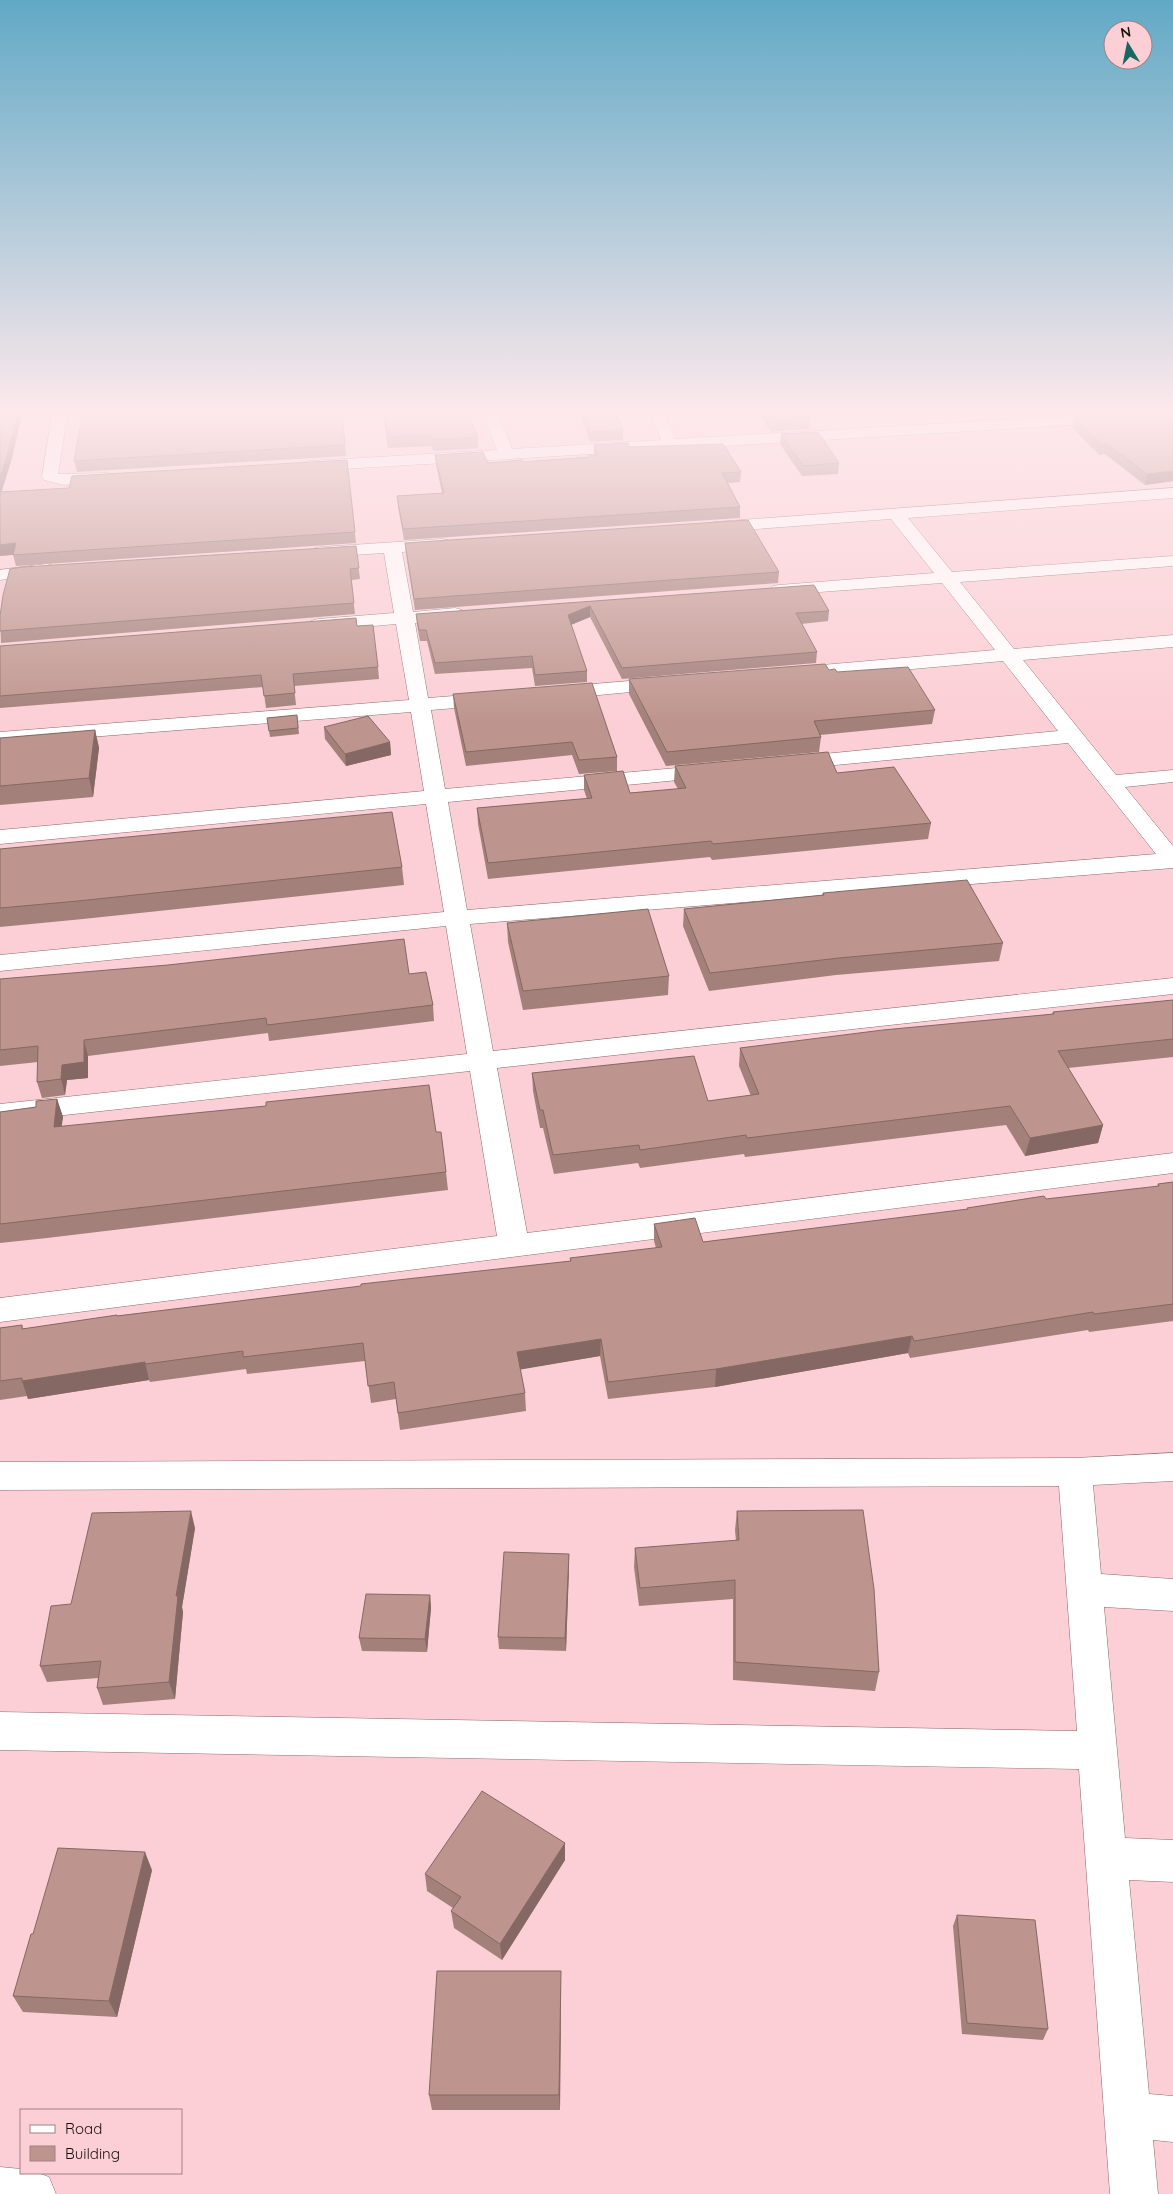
<svg xmlns="http://www.w3.org/2000/svg" width="1173" height="2194" viewBox="0 0 1173 2194" font-family="Quicksand,sans-serif">
  <style>
    .lines { fill: none; stroke-linecap: round; stroke-linejoin: round }
    .street-casing { stroke: #8f686d; stroke-width: 1 }
    .street { fill: #fff; fill-rule: evenodd }
    .wall { fill: #a3807a }
    .shaded-wall { fill: #856863 }
    .building { fill: #be958e; stroke: #856863 }
  </style>
  <rect width="100%" height="100%" fill="#fbcfd5"/>
  <g class="lines">
    <!-- street casing -->
    <g class="street-casing">
      <g id="street">
        <path d="M52,415H67L58,474L107,473L113,475L115,478L113,481L64,485L44,480L42,477Z"/>
        <path d="M484,415H499L512,449L661,440L651,415H665L676,439L1085,415H1162L1159,418L1154,420L310,471L304,469L302,466L304,463L310,461L497,450Z"/>
        <path d="M1173,488V498L908,518L952,572L1173,556V566L960,582L1014,649L1173,635V647L1023,660L1116,775L1173,770V782L1125,787L1173,846V868L470,924L493,1051L1173,978V994L497,1068L527,1233L1173,1153V1173L0,1322V1298L497,1236L470,1071L0,1122V1104L467,1054L446,926L0,971V955L444,912L426,804L0,844V830L424,791L411,712L0,744V732L409,700L396,624L318,631L311,629L309,625L311,621L318,619L394,613L384,553L321,557L315,556L312,552L315,548L321,547L442,539L448,540L451,544L448,548L402,552L413,612L455,608L462,610L464,614L462,618L415,623L428,698L492,693L499,695L502,699L499,703L492,705L431,710L445,789L710,765L718,766L721,771L718,776L710,777L448,802L467,910L1156,854L1068,743L793,769L785,768L782,763L785,758L793,757L1058,731L1003,661L799,679L792,677L789,673L792,669L799,667L995,650L942,583L779,595L773,594L770,590L773,586L779,585L934,573L891,519L715,532L709,531L706,527L709,523L715,522Z"/>
        <path d="M46,564L52,565L55,569L52,573L0,580V570Z"/>
        <path d="M666,678L673,680L676,684L673,688L557,699L550,697L547,693L550,689L557,687Z"/>
        <path d="M1173,1453V1481L1093,1485L1101,1574L1173,1579V1611L1104,1607L1125,1838L1173,1840V1882L1129,1880L1149,2094L1173,2096V2142L1153,2140L1158,2194H1110L1079,1769L0,1750V1712L1077,1731L1059,1486L0,1490V1462L1075,1458Z"/>
        <path d="M0,2167L21,2169V2173H38L49,2177L56,2194H0Z"/>
      </g>
    </g>
    <!-- street -->
    <use href="#street" class="street"/>
  </g>
  <!-- wall -->
  <g class="wall">
    <path d="M0,415L12,458L1,492L69,488L347,460L356,543L16,566L13,555L0,556Z"/>
    <path d="M342,415L346,456L77,472L74,461Z"/>
    <path d="M383,415H468L478,437V448L433,451L432,446L388,448Z"/>
    <path d="M580,415H617L623,430V440L590,442Z"/>
    <path d="M760,415H807L810,419L809,429L771,432Z"/>
    <path d="M1173,415V481L1145,485L1105,454L1099,455L1072,427L1074,417Z"/>
    <path d="M781,434L839,463L838,474L802,476L780,444Z"/>
    <path d="M594,445L629,447L741,472L740,482L728,483L740,507V518L404,540L398,507L397,496L442,493L436,465L435,455L488,463L522,462L589,457V455H594Z"/>
    <path d="M405,543L779,572L778,583L415,610L406,554Z"/>
    <path d="M356,546L360,579L351,580L355,614L1,643L0,616Z"/>
    <path d="M814,585L829,611L828,621L801,624L817,652L816,663L622,679L590,617L571,625L587,671V682L535,686L532,668L435,674L427,641H420L417,625L416,614Z"/>
    <path d="M357,626L378,667L379,679L294,686L296,705L266,708L263,687L0,708V646Z"/>
    <path d="M829,670L837,672L935,710L932,724L820,735L821,737L819,752L666,766L629,694V679Z"/>
    <path d="M453,694L617,757V771L579,774L572,755L466,766L454,708Z"/>
    <path d="M297,715L299,734L270,737L267,718Z"/>
    <path d="M324,727L390,742L391,755L346,766L325,739Z"/>
    <path d="M95,730L99,748L93,797L0,805V738Z"/>
    <path d="M675,766L837,773L931,823L928,839L712,860L710,857L488,879L478,824L477,808L587,799L584,790V775L630,793L678,789L674,782Z"/>
    <path d="M0,849L402,867L404,885L83,919L0,927Z"/>
    <path d="M823,893L1003,943L999,961L836,975L709,991L683,926L684,909L822,895Z"/>
    <path d="M507,923L669,976L668,995L523,1010L508,942Z"/>
    <path d="M409,974L433,1005L434,1021L269,1041L268,1033L88,1056V1078L67,1080L65,1095L42,1098L37,1082L38,1062L0,1066V979Z"/>
    <path d="M1173,1000V1057L1068,1068L1103,1125L1098,1143L1025,1156L1006,1125L745,1157L744,1154L640,1168L638,1163L554,1174L543,1128H540L533,1091L532,1073L708,1101L751,1096L739,1066L740,1048L1052,1014L1053,1012Z"/>
    <path d="M57,1099L63,1117L61,1126L436,1132L446,1172L448,1190L47,1238L0,1243V1112L36,1107Z"/>
    <path d="M1173,1182V1321L1089,1332L1088,1330L910,1358L908,1353L715,1387L608,1399L600,1356L520,1369L525,1393L526,1411L400,1430L396,1399L371,1403L365,1361L247,1374L246,1369L150,1382L149,1380L28,1399L27,1396L0,1400V1328L22,1325L23,1329L117,1316L570,1261V1258L656,1248L654,1241V1224L703,1242L967,1210V1208L1157,1187L1158,1184Z"/>
    <path d="M737,1511L879,1672L875,1691L733,1680V1599L639,1606L634,1567L635,1548L736,1541L735,1530Z"/>
    <path d="M195,1528L182,1607L183,1612L175,1699L103,1705L97,1688L98,1678L47,1682L40,1666L71,1604Z"/>
    <path d="M569,1554V1567L566,1651L499,1649L498,1637Z"/>
    <path d="M430,1595L431,1608L427,1652L362,1651L359,1638Z"/>
    <path d="M565,1843V1860L502,1960L454,1928L451,1911L453,1908L427,1891L425,1874Z"/>
    <path d="M152,1870L117,2017L23,2012L13,1996L33,1934Z"/>
    <path d="M957,1915L1048,2029L1043,2040L962,2034L953,1926Z"/>
    <path d="M561,1987L560,2110H432L429,2095Z"/>
  </g>
  <!-- shaded-wall -->
  <g class="shaded-wall">
    <path d="M17,415H22L12,458L0,497V478Z"/>
    <path d="M1173,471V481L1145,485L1147,474Z"/>
    <path d="M16,543L19,554L0,556V545Z"/>
    <path d="M590,606V617L568,626V615Z"/>
    <path d="M95,730L99,748L93,797L89,778Z"/>
    <path d="M390,742L391,755L346,766L345,754Z"/>
    <path d="M84,1040L88,1056V1078L67,1080L65,1095L61,1079L62,1065Z"/>
    <path d="M57,1099L63,1117L59,1146L54,1127Z"/>
    <path d="M1103,1125L1098,1143L1025,1156L1030,1138Z"/>
    <path d="M912,1336L908,1353L715,1387L716,1369Z"/>
    <path d="M601,1339L600,1356L518,1370L517,1352Z"/>
    <path d="M145,1362L149,1380L28,1399L22,1381Z"/>
    <path d="M191,1511L195,1528L182,1607L183,1612L175,1699L169,1682L176,1596Z"/>
    <path d="M569,1554V1567L566,1651L565,1638Z"/>
    <path d="M430,1595L431,1608L427,1652L425,1639Z"/>
    <path d="M565,1843V1860L502,1960L500,1944Z"/>
    <path d="M145,1852L152,1870L117,2017L109,2001Z"/>
    <path d="M561,1971V1987L560,2110L559,2095Z"/>
  </g>
  <!-- building -->
  <g class="building">
    <path d="M0,415H17L9,448L0,478Z"/>
    <path d="M82,415H342L345,445L74,461Z"/>
    <path d="M384,415H468L478,437L432,440L431,435L388,437Z"/>
    <path d="M584,415H617L623,430L590,432Z"/>
    <path d="M767,415H807L810,419L772,421Z"/>
    <path d="M1113,415H1173V471L1147,474L1107,444L1102,445L1074,417Z"/>
    <path d="M818,432L839,463L803,466L781,434Z"/>
    <path d="M628,443L629,447L723,444L741,472L722,473L740,507L403,529L397,496L444,493L435,455L483,452L488,463L522,460V462L590,457L589,455H597L594,445Z"/>
    <path d="M347,460L355,532L13,555L16,543L0,545V492L69,488L72,476Z"/>
    <path d="M748,520L779,572L414,599L405,543Z"/>
    <path d="M356,546L359,568L350,569L354,603L0,631V616L3,595L10,569L23,567Z"/>
    <path d="M814,585L829,611L796,613L817,652L622,668L590,606L568,615L587,671L535,675L532,656L435,663L426,630H419L416,614Z"/>
    <path d="M356,618L357,626L373,625L378,667L293,674L295,693L264,696L261,675L0,696V646Z"/>
    <path d="M825,664L829,670L835,669L837,672L908,667L935,710L814,721L821,737L667,752L629,679Z"/>
    <path d="M592,683L617,757L579,760L572,742L466,752L453,694Z"/>
    <path d="M297,715L298,728L269,731L267,718Z"/>
    <path d="M368,716L390,742L345,754L324,727Z"/>
    <path d="M95,730L89,778L0,786V738Z"/>
    <path d="M828,752L837,773L894,767L931,823L713,844L711,841L488,863L477,808L592,798L584,775L623,771L630,793L686,788L675,766Z"/>
    <path d="M392,812L402,867L78,901L0,908V849Z"/>
    <path d="M967,880L1003,943L839,958L710,973L684,909L824,895L823,893Z"/>
    <path d="M648,909L669,976L523,991L507,923Z"/>
    <path d="M404,939L409,974L426,972L433,1005L267,1025L266,1018L84,1040V1062L62,1065L61,1079L37,1082L38,1046L0,1050V979L168,965Z"/>
    <path d="M1173,1000V1039L1058,1051L1103,1125L1030,1138L1010,1106L747,1138L746,1135L640,1150L639,1145L553,1155L543,1110H540L532,1073L694,1056L708,1101L759,1094L740,1048L883,1030L1054,1014L1053,1012Z"/>
    <path d="M429,1085L436,1132H441L446,1172L0,1224V1112L36,1107V1101L57,1099L54,1127L266,1106V1102Z"/>
    <path d="M1173,1182V1304L1094,1314L1093,1312L914,1341L912,1336L716,1369L608,1382L601,1339L517,1352L525,1393L398,1413L394,1382L368,1386L363,1343L243,1357V1351L145,1364V1362L22,1381V1378L0,1381V1328L22,1325V1329L117,1315V1316L361,1286V1284L571,1261L570,1258L662,1247L654,1224L695,1218L703,1242L968,1209L967,1208L1044,1196L1046,1199L1159,1186L1158,1184Z"/>
    <path d="M863,1510L874,1589L879,1672L735,1662V1580L640,1588L635,1548L739,1540L737,1511Z"/>
    <path d="M191,1511L176,1596H178L169,1682L97,1688L101,1661L40,1666L51,1606L71,1604L92,1513Z"/>
    <path d="M504,1552L569,1554L565,1638L498,1637Z"/>
    <path d="M366,1594L430,1595L425,1639L359,1638Z"/>
    <path d="M482,1791L565,1843L500,1944L451,1911L461,1897L425,1874Z"/>
    <path d="M58,1848L145,1852L109,2001L13,1996L31,1934H33Z"/>
    <path d="M957,1915L1035,1920L1048,2029L967,2023Z"/>
    <path d="M437,1971H561L559,2095H429Z"/>
  </g>
  <!-- sky -->
  <linearGradient id="sky" x2="0" y2="1"><stop stop-color="#61a9c6"/><stop offset="0.57" stop-color="#fde9ec"/><stop offset="1" stop-color="#fde9ec" stop-opacity="0"/></linearGradient>
  <rect width="1173" height="722" fill="url(#sky)"/>
  <!-- legend -->
  <rect x="20" y="2109" width="162" height="65" fill="#fbcfd5" stroke="#a18185"/>
  <rect x="30" y="2125" width="25" height="8" fill="#ffffff" stroke="#a18185"/>
  <text x="65" y="2134" font-size="15" fill="#190b0d">Road</text>
  <rect x="30" y="2146" width="25" height="15" fill="#be958e" stroke="#a18185"/>
  <text x="65" y="2159" font-size="15" fill="#190b0d">Building</text>
  <!-- north arrow -->
  <g transform="translate(1128 45) rotate(350)"><circle r="24" fill="#fbcfd5" stroke="#a18185"/>
  <path d="M0-4L9 19L0 12L-9 19Z" fill="#1a6762"/>
  <text y="-8" font-size="14" font-weight="bold" text-anchor="middle" fill="#190b0d">N</text>
  </g>
</svg>
